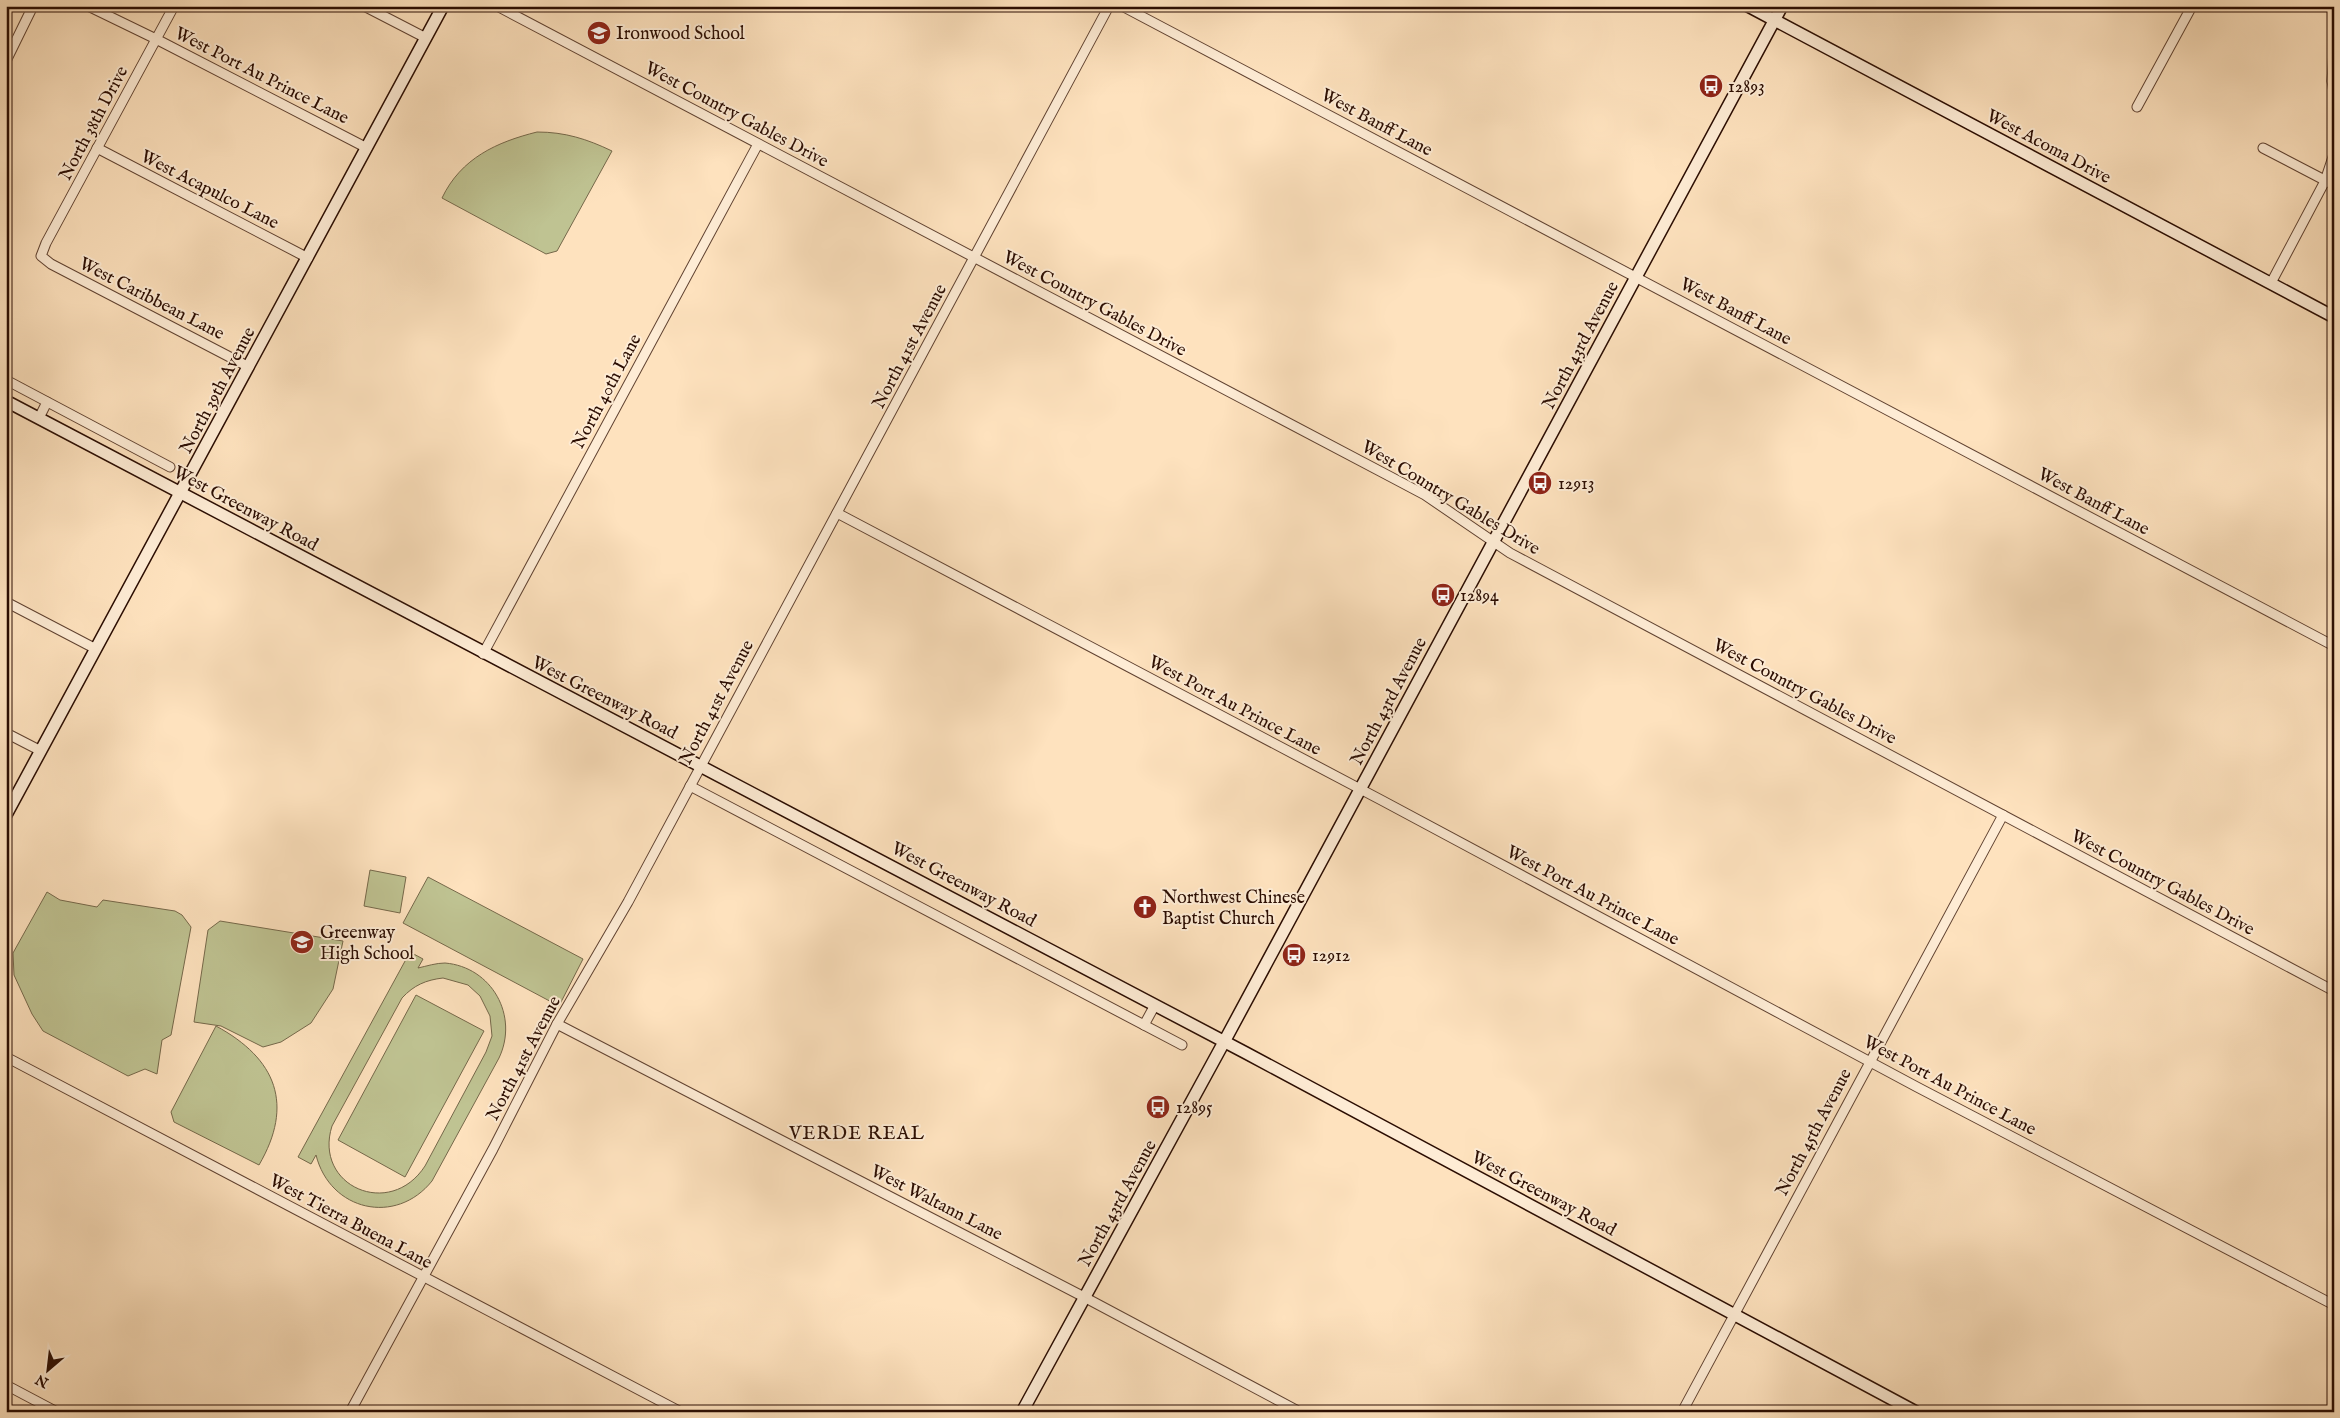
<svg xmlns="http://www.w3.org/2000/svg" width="2340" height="1418" viewBox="0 0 2340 1418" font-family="'IM FELL English',serif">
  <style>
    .green { fill: #bfc392; stroke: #75684a; fill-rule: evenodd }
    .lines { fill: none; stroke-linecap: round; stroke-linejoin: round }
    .street-casing { stroke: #604231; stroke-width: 11 }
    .secondary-casing { stroke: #2b0d02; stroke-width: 14 }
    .street { stroke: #feecd5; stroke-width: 9 }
    .secondary { stroke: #feecd5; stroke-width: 11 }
    .labels { text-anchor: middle; stroke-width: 4; stroke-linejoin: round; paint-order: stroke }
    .poi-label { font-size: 18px; fill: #2b0d02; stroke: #feecd5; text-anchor: start }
    .street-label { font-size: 18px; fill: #2b0d02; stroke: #feecd5 }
    .neighbourhood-label { font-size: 19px; letter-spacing: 1px; fill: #2b0d02; stroke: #feecd5 }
  </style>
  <rect width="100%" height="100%" fill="#fee2be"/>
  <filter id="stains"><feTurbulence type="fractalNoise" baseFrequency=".004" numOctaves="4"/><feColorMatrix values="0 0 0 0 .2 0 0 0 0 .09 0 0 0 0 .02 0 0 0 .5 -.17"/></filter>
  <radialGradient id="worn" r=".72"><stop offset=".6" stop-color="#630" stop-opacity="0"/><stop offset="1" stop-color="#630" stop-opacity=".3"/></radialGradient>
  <!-- green -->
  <g class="green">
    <path d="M537,132C565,132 587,139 612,151L557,251L546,254L442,198C461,158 497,142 537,132Z"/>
    <path d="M370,870L406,877L400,913L364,906Z"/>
    <path d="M428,877L583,959L559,1006L403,923Z"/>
    <path d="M47,892L60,900L97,907L103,900L175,911L182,915L191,927L171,1035L162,1040L157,1074L145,1069L128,1076L43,1031L32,1014L14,975L13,953Z"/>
    <path d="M220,921L343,941L333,989L311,1023L281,1042L263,1047L221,1026L194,1022L208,930Z"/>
    <path d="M410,952L423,959L418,968C427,966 436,963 445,963C492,967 519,1016 499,1058L432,1181C396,1226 330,1211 316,1155L311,1164L298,1157ZM443,978L468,985L480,996L490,1016L492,1036L486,1052L425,1166C390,1220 313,1186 332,1126L402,998C414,985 426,980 443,978Z"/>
    <path d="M416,995L484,1031L405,1177L338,1140Z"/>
    <path d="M216,1026C277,1059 294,1105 259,1165L174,1122L171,1112Z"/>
  </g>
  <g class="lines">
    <!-- street casing -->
    <g class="street-casing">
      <g id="street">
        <path d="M88,6L156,39L367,148"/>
        <path d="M174,6L46,243L41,256L51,264L249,367"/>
        <path d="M364,6L426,38"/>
        <path d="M497,6L1391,477L1425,495L1510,553L2334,991"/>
        <path d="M1122,6L2334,646"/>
        <path d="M2334,50L2332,81L2334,92"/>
        <path d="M6,61L33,6"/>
        <path d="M2137,107L2192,6"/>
        <path d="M97,148L308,258"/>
        <path d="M2263,148L2334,185"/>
        <path d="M2271,283L2325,181L2334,154"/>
        <path d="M6,380L170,467"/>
        <path d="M39,418L47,402"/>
        <path d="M837,513L1383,801L1917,1087L2334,1305"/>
        <path d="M6,602L96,649"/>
        <path d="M483,654L758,144"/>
        <path d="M6,733L41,751"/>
        <path d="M690,786L1182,1045"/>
        <path d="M557,1024L1084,1297L1300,1412"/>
        <path d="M1144,1025L1155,1005"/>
        <path d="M6,1057L681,1412"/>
        <path d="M6,1385L57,1412"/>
        <path d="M350,1412L493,1149L557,1024L628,902L1109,6"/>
        <path d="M1682,1412L2003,815"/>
      </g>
    </g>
    <!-- secondary casing -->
    <g class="secondary-casing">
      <g id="secondary">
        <path d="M1748,6L2334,317"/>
        <path d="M6,401L1246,1053L1916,1412"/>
        <path d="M6,815L443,6"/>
        <path d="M1022,1412L1224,1042L1782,6"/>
      </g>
    </g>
    <!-- street -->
    <use href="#street" class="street"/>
    <!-- secondary -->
    <use href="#secondary" class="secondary"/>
  </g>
  <!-- icons -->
  <defs>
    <g id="school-disc" transform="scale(1.25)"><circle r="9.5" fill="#8f2418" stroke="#feecd5"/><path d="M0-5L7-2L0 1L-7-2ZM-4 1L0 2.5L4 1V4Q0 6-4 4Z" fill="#fff"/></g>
    <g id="bus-disc" transform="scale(1.25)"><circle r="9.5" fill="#8f2418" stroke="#feecd5"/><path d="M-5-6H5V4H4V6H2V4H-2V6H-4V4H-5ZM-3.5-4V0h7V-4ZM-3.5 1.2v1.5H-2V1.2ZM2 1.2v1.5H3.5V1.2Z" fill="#fff"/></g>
    <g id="church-disc" transform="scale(1.25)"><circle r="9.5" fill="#8f2418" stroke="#feecd5"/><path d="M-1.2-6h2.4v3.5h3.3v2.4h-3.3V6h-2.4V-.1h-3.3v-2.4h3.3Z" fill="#fff"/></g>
  </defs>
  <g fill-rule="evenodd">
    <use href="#school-disc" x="599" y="33"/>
    <use href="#bus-disc" x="1711" y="86"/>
    <use href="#bus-disc" x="1540" y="483"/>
    <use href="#bus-disc" x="1443" y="595"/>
    <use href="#church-disc" x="1145" y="907"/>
    <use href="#school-disc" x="302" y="942"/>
    <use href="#bus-disc" x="1294" y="955"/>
    <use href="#bus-disc" x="1158" y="1107"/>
  </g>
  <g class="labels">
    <!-- poi labels -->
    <g class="poi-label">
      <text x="616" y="39">Ironwood School</text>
      <text x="1728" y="92">12893</text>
      <text x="1558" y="489">12913</text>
      <text x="1460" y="601">12894</text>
      <text x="1162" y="903">Northwest Chinese<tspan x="1162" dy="21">Baptist Church</tspan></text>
      <text x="320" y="938">Greenway<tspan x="320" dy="21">High School</tspan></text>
      <text x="1312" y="961">12912</text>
      <text x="1176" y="1113">12895</text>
    </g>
    <!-- street labels -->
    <g class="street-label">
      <text transform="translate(262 75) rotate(27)" y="6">West Port Au Prince Lane</text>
      <text transform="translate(737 114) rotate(28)" y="6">West Country Gables Drive</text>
      <text transform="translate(1377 122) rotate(28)" y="6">West Banff Lane</text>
      <text transform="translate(93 123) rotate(-62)" y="6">North 38th Drive</text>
      <text transform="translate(2049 146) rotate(28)" y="6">West Acoma Drive</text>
      <text transform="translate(210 189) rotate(27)" y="6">West Acapulco Lane</text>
      <text transform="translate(152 298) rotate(27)" y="6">West Caribbean Lane</text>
      <text transform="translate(1095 303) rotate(28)" y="6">West Country Gables Drive</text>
      <text transform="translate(1736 311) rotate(28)" y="6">West Banff Lane</text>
      <text transform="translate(1580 345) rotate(-62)" y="6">North 43rd Avenue</text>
      <text transform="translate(909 346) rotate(-62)" y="6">North 41st Avenue</text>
      <text transform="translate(217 390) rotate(-62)" y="6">North 39th Avenue</text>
      <text transform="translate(606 391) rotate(-62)" y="6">North 40th Lane</text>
      <text transform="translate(1451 497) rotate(31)" y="6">West Country Gables Drive</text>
      <text transform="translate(2094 501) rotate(28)" y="6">West Banff Lane</text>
      <text transform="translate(246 508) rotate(28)" y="6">West Greenway Road</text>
      <text transform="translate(1805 691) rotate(28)" y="6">West Country Gables Drive</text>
      <text transform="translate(605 697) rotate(27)" y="6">West Greenway Road</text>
      <text transform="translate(1388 701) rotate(-62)" y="6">North 43rd Avenue</text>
      <text transform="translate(716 702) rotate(-62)" y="6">North 41st Avenue</text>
      <text transform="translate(1235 705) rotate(28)" y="6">West Port Au Prince Lane</text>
      <text transform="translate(2163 882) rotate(28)" y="6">West Country Gables Drive</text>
      <text transform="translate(964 884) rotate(28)" y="6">West Greenway Road</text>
      <text transform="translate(1593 895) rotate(28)" y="6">West Port Au Prince Lane</text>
      <text transform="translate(523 1058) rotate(-62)" y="6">North 41st Avenue</text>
      <text transform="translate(1950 1085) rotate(28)" y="6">West Port Au Prince Lane</text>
      <text transform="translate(1813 1132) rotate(-62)" y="6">North 45th Avenue</text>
      <text transform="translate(1544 1193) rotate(28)" y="6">West Greenway Road</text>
      <text transform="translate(937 1202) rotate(27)" y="6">West Waltann Lane</text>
      <text transform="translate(1117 1203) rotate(-61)" y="6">North 43rd Avenue</text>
      <text transform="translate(351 1221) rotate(28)" y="6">West Tierra Buena Lane</text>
    </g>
    <!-- neighbourhood labels -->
    <g class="neighbourhood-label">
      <text x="857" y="1139">VERDE REAL</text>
    </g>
  </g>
  <!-- margin -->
  <rect width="2340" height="1418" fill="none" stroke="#fee2be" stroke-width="25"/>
  <rect x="8" y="8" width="2325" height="1403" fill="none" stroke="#2b0d02" stroke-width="2.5"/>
  <rect x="12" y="12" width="2315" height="1393" fill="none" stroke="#2b0d02"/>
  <!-- north arrow -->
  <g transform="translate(48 1370) rotate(208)" stroke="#feecd5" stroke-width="4" paint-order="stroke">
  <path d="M0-4L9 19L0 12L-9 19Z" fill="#2b0d02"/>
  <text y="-8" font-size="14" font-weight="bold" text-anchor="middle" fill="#2b0d02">N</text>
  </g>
  <rect width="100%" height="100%" filter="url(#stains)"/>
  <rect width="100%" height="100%" fill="url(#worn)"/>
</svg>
